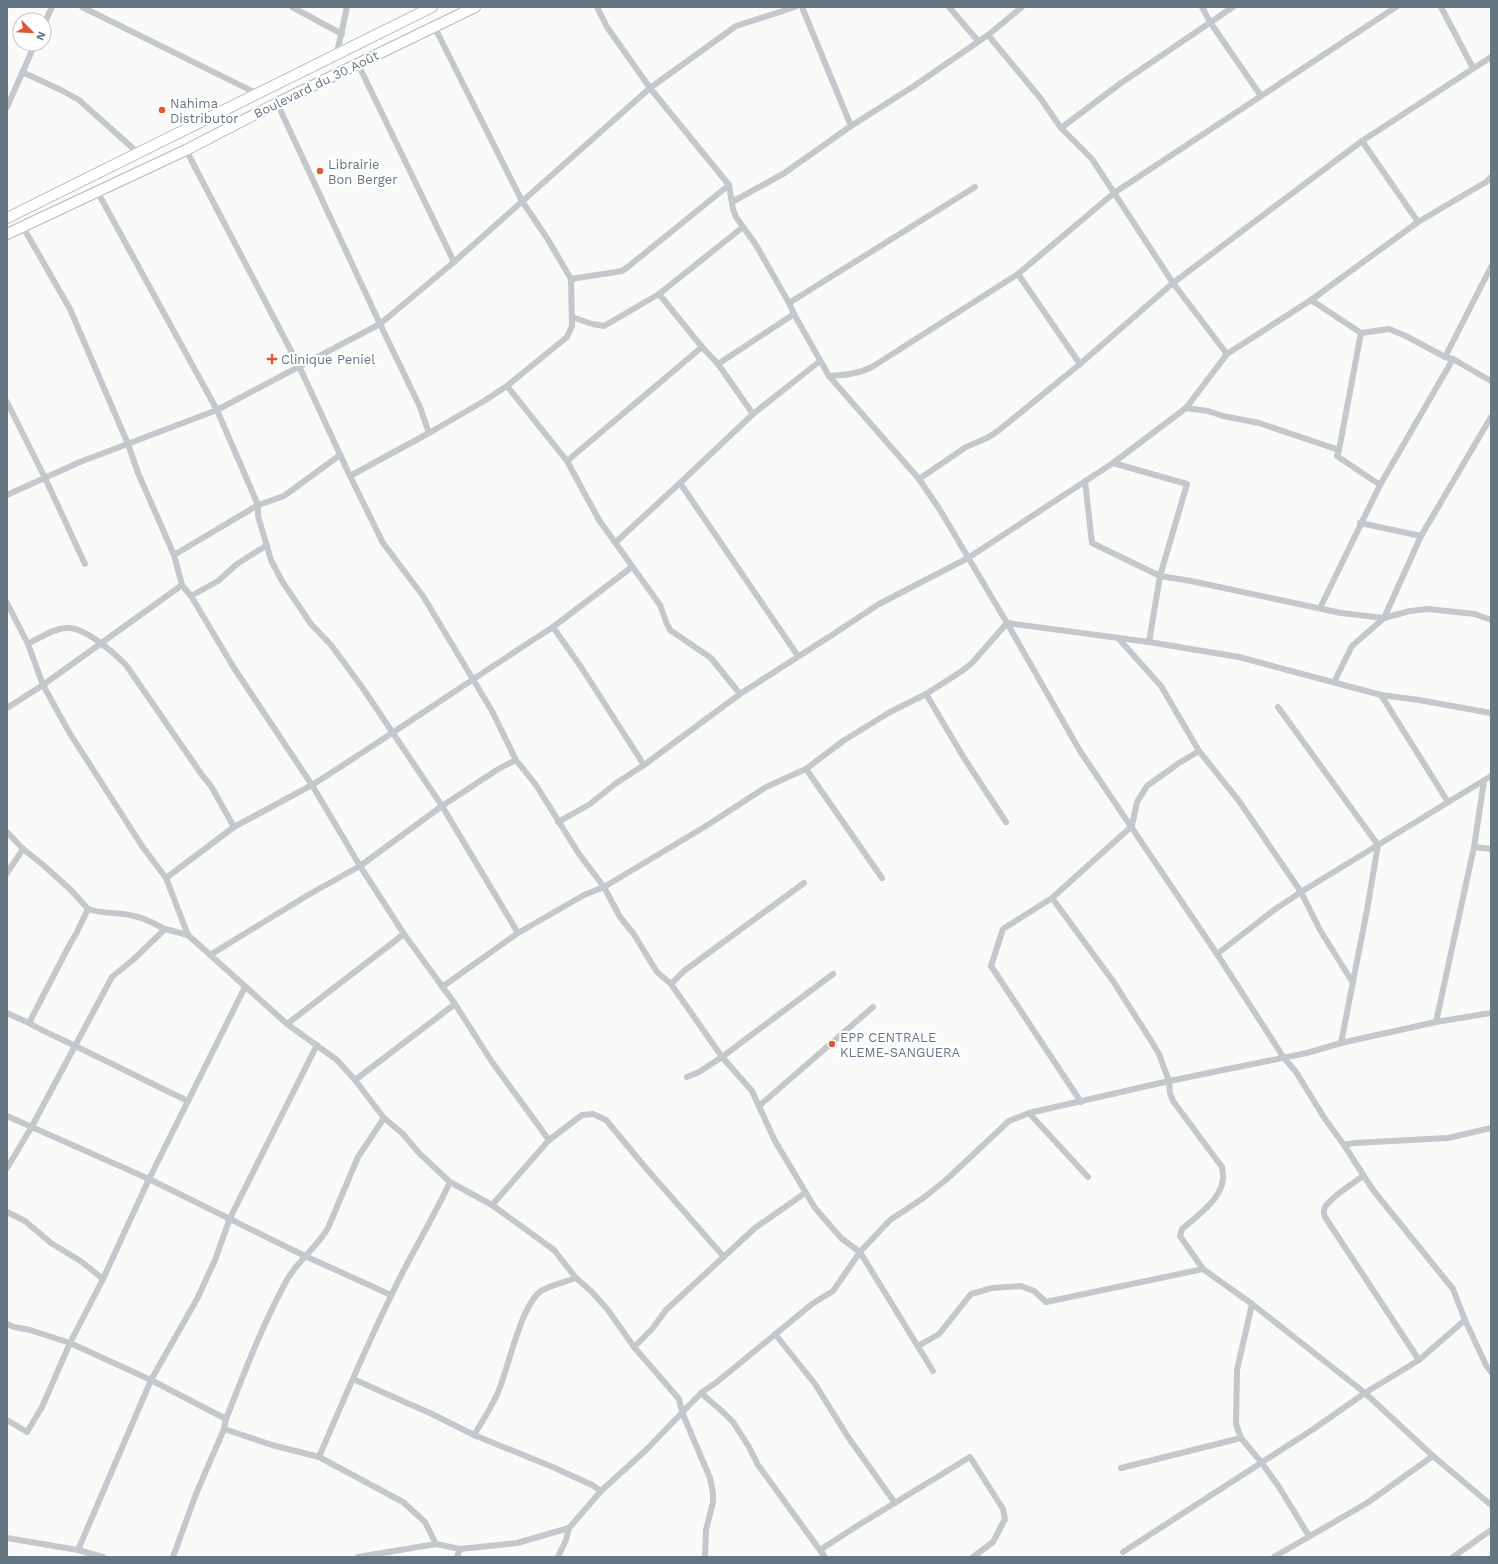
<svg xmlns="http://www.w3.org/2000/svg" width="1498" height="1564" viewBox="0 0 1498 1564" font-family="'Work Sans',sans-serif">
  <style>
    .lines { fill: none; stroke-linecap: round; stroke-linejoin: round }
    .trunk-casing { stroke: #b4b9bd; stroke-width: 12 }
    .minor { stroke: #c3c8cc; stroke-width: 6 }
    .trunk { stroke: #fff; stroke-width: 10 }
    .poi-dot { fill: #e4572e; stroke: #fff; stroke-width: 1.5 }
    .labels { text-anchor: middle; stroke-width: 4; stroke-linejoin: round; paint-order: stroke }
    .street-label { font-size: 13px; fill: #657683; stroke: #fff }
    .poi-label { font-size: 13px; fill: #657683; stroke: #fff; text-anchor: start }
  </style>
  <rect width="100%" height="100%" fill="#fafaf8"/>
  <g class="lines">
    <!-- trunk casing -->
    <g class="trunk-casing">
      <g id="trunk">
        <path d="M7,218L432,7"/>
        <path d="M7,234L186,150L277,103L475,7"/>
      </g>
    </g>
    <!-- minor -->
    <g class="minor">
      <path d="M82,7L258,94"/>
      <path d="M292,7L342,34"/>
      <path d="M597,7L607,27L650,88L729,185L733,209L736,217L756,245L789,303L794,314L829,376L919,479L940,510L1007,623L1080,751L1217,954L1284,1058L1296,1072L1325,1119L1344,1145L1373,1190L1453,1289L1465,1320L1486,1365L1491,1372"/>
      <path d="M802,7L851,126"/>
      <path d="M949,7L978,41"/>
      <path d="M1202,7L1210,22L1261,96"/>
      <path d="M1441,7L1473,68"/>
      <path d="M44,24L52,7"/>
      <path d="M434,26L522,201L547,238L571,279L622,271L629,266L729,185"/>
      <path d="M988,35L1041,99L1061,128L1092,159L1173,283L1227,354"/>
      <path d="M337,53L347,7"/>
      <path d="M358,64L454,262"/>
      <path d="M22,72L61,90L79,100L137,152"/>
      <path d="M277,103L380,324L420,407L429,433L350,476"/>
      <path d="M7,107L35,44"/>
      <path d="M1061,128L1121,83L1233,7"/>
      <path d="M1362,141L1418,222"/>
      <path d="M186,150L299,366L350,476L383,543L423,596L492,711L516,760L536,785L579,854L604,887L620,917L633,933L657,972L671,984L722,1057L833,974"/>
      <path d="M97,191L217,410L258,505V516L271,560L282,581L311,624L331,645L362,687L442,806L518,933"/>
      <path d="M732,202L783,174L851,126L914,86L988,35L1022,7"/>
      <path d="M23,227L70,309L128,444L138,473L174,555L182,585L191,596L234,668L312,785L234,827L166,878"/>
      <path d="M743,227L659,294L702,347L718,364L753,414"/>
      <path d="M1018,274L1080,364"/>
      <path d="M1311,300L1361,333L1389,329L1406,336L1445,357L1453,359L1491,381"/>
      <path d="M789,303L975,187"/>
      <path d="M572,317L592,324L604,326L659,294"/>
      <path d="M1361,333L1339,450L1337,456L1380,485"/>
      <path d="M1445,357L1491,267"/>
      <path d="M718,364L794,314"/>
      <path d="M829,376C845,375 858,374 872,367L1018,274L1114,193L1396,7"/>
      <path d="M507,386L567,337L572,326L571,279"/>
      <path d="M7,402L45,478L85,564"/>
      <path d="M1186,408L1208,411L1223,416L1259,423L1339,450"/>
      <path d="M429,433L484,401L507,386L567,461L599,520L660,605L667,624L670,630L711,658L740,694"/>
      <path d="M567,461L702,347"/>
      <path d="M1113,463L1187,484L1160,576L1149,642"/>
      <path d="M919,479L966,447L987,438L998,431L1080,364L1173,283L1362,141L1491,57"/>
      <path d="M1085,481L1092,543L1160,576L1191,581L1341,613L1384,618L1410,611L1428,609L1475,614L1491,620"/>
      <path d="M7,495L80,462L217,410L380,324L454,262L650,88L736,26L795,7"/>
      <path d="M1360,523L1421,536"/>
      <path d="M616,542L680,483"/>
      <path d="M174,555L258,505L284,496L340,455"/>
      <path d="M191,596L218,581L237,564L267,545"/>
      <path d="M7,603L28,644L43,685L69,732L142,846L166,878L188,935L287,1024L337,1060L355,1080L384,1118L403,1134L419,1153L450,1182L492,1205L554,1250L576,1278L592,1292L608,1310L634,1347L679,1399L682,1412L710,1478L713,1493V1502L706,1530L705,1557"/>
      <path d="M1320,608L1380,485L1453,359"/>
      <path d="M553,627L632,567"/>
      <path d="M28,644C39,638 53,629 66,628C84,626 114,653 126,665L202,775L211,786L234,827"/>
      <path d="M798,656L680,483L753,414L820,361"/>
      <path d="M1334,682L1352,646L1384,618L1421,536L1491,417"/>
      <path d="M926,694L964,758L1006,822"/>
      <path d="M1381,695L1448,802"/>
      <path d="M1278,707L1378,845L1367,910L1341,1043"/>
      <path d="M7,708L43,685L182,585"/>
      <path d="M1199,751L1239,801L1301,892L1320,930L1353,983"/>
      <path d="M806,769L882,878"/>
      <path d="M558,822L590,804L615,784L644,765L740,694L835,633L879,604L968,558L1113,463L1186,408L1227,354L1311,300L1418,222L1486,182L1491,177"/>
      <path d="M7,832L23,849L42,864L71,890L88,909L76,934L71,942L29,1023C44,1032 60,1038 75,1046C113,1064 150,1083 188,1101"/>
      <path d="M1474,847L1491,849"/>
      <path d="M7,873L23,849"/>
      <path d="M1052,898L1113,981L1150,1039L1159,1054L1169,1081L1170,1093L1173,1101L1222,1167C1222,1171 1224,1176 1223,1179C1221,1200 1196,1217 1182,1229L1180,1236L1203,1269L1252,1304L1365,1393L1433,1456L1491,1505"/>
      <path d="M88,909C102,914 118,912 134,916C145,918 155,924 165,929"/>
      <path d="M1217,954L1274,910L1301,892L1491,776"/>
      <path d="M210,955L308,895L360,866L442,806L500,768L516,760"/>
      <path d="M671,984L684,971L804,883"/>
      <path d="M442,987L518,933L584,895L604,887L706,826L766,787L806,769L843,741L890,712L926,694L962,671L972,663L1007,623L1149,642L1239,657L1381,695L1419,700L1491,713"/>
      <path d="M7,1013L29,1023"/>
      <path d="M1436,1022L1474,847L1484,781"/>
      <path d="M287,1024L404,934"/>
      <path d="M687,1077L699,1072L722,1057L752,1091L775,1141L815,1208L842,1239L860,1252L933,1371"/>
      <path d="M355,1080L455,1004"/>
      <path d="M1081,1102L991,966L1003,929L1052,898L1132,826L1137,802L1147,786L1179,763L1199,751L1161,686L1118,638"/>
      <path d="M759,1106L873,1007"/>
      <path d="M1029,1113L1088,1177"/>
      <path d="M7,1116L149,1179L305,1256L391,1295"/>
      <path d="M549,1140L492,1062L455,1004L404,934L360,866L312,785C393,734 472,679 553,627L583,670L644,765"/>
      <path d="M1344,1145L1354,1143L1448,1138L1491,1128"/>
      <path d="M7,1168L31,1128L112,977L134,959L165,929L188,935"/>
      <path d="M1363,1176C1352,1184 1332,1196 1325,1207C1323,1211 1324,1214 1325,1217L1419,1360"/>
      <path d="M492,1205L549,1140L582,1115L593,1114L606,1120L645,1167L724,1257"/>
      <path d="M7,1212L25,1221L51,1243L82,1262L103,1279"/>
      <path d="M1252,1304L1237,1370L1236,1424L1241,1438L1261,1462L1279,1487L1309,1536"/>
      <path d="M7,1324L14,1327L30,1330L70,1343L151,1380L226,1419"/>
      <path d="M775,1334L815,1384L848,1437L895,1503"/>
      <path d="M918,1346L939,1334L971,1294L992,1288L1021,1286L1034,1291L1046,1302L1203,1269"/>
      <path d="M634,1347L652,1329L666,1310L755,1228L805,1193"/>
      <path d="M353,1379L432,1414L474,1435L555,1468L592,1485L601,1491"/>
      <path d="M701,1393L724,1413L733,1422L749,1447L758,1465L825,1557"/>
      <path d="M7,1420L27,1432L42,1407L70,1343L103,1279L149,1179L245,987"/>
      <path d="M224,1429L272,1445L319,1457L403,1502L425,1522L436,1544"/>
      <path d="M474,1435C483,1420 494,1404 500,1387C509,1364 522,1304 541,1291C551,1285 565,1282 576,1278"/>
      <path d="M319,1457C342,1403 365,1349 391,1296C409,1257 432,1221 450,1182"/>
      <path d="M1121,1468L1241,1438"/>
      <path d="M7,1538L78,1550L103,1557"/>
      <path d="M78,1550L151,1380L197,1299L215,1260L230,1218L317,1045"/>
      <path d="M820,1550L857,1526L970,1457L1003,1509L1005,1519L993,1542L973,1557"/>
      <path d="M1123,1552L1312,1430L1365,1393L1419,1360L1465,1320"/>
      <path d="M173,1557L196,1494L224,1429L226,1419C245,1371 263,1323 288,1278C299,1260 317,1247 328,1228L358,1157L384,1118"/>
      <path d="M358,1557L436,1544L460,1549L517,1543L569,1528L601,1491L646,1450L701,1393L717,1382L812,1304L833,1291L860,1252L890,1220L922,1199L947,1179L1009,1121L1029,1113L1169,1081L1307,1053L1341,1043L1436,1022L1491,1013"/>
      <path d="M457,1557L460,1549"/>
      <path d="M558,1557L566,1540L569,1528"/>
      <path d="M1274,1557L1367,1503L1433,1456"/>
      <path d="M1453,1557L1491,1530"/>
    </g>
    <!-- trunk -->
    <use href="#trunk" class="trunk"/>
  </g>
  <!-- markers -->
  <g class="poi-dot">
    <circle cx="162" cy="110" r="4"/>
    <circle cx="320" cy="171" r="4"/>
    <path d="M270 353h4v4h4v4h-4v4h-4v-4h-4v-4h4z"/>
    <circle cx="832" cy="1044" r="4"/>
  </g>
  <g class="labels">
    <!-- street labels -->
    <g class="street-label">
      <text transform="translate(316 84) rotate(-26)" y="5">Boulevard du 30 Août</text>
    </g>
    <!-- poi labels -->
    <g class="poi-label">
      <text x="170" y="108">Nahima<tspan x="170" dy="15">Distributor</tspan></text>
      <text x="328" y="169">Librairie<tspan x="328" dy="15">Bon Berger</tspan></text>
      <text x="281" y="364">Clinique Peniel</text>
      <text x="840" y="1042">EPP CENTRALE<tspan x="840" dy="15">KLEME-SANGUERA</tspan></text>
    </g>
  </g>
  <!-- border -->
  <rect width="1498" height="1564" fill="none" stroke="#657683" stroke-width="16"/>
  <!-- north arrow -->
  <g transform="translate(32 32) rotate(114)"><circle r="19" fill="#ffffff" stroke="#c1c8cd"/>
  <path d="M0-3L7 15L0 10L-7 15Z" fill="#e4572e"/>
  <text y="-6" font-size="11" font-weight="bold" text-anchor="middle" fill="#657683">N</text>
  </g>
</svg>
